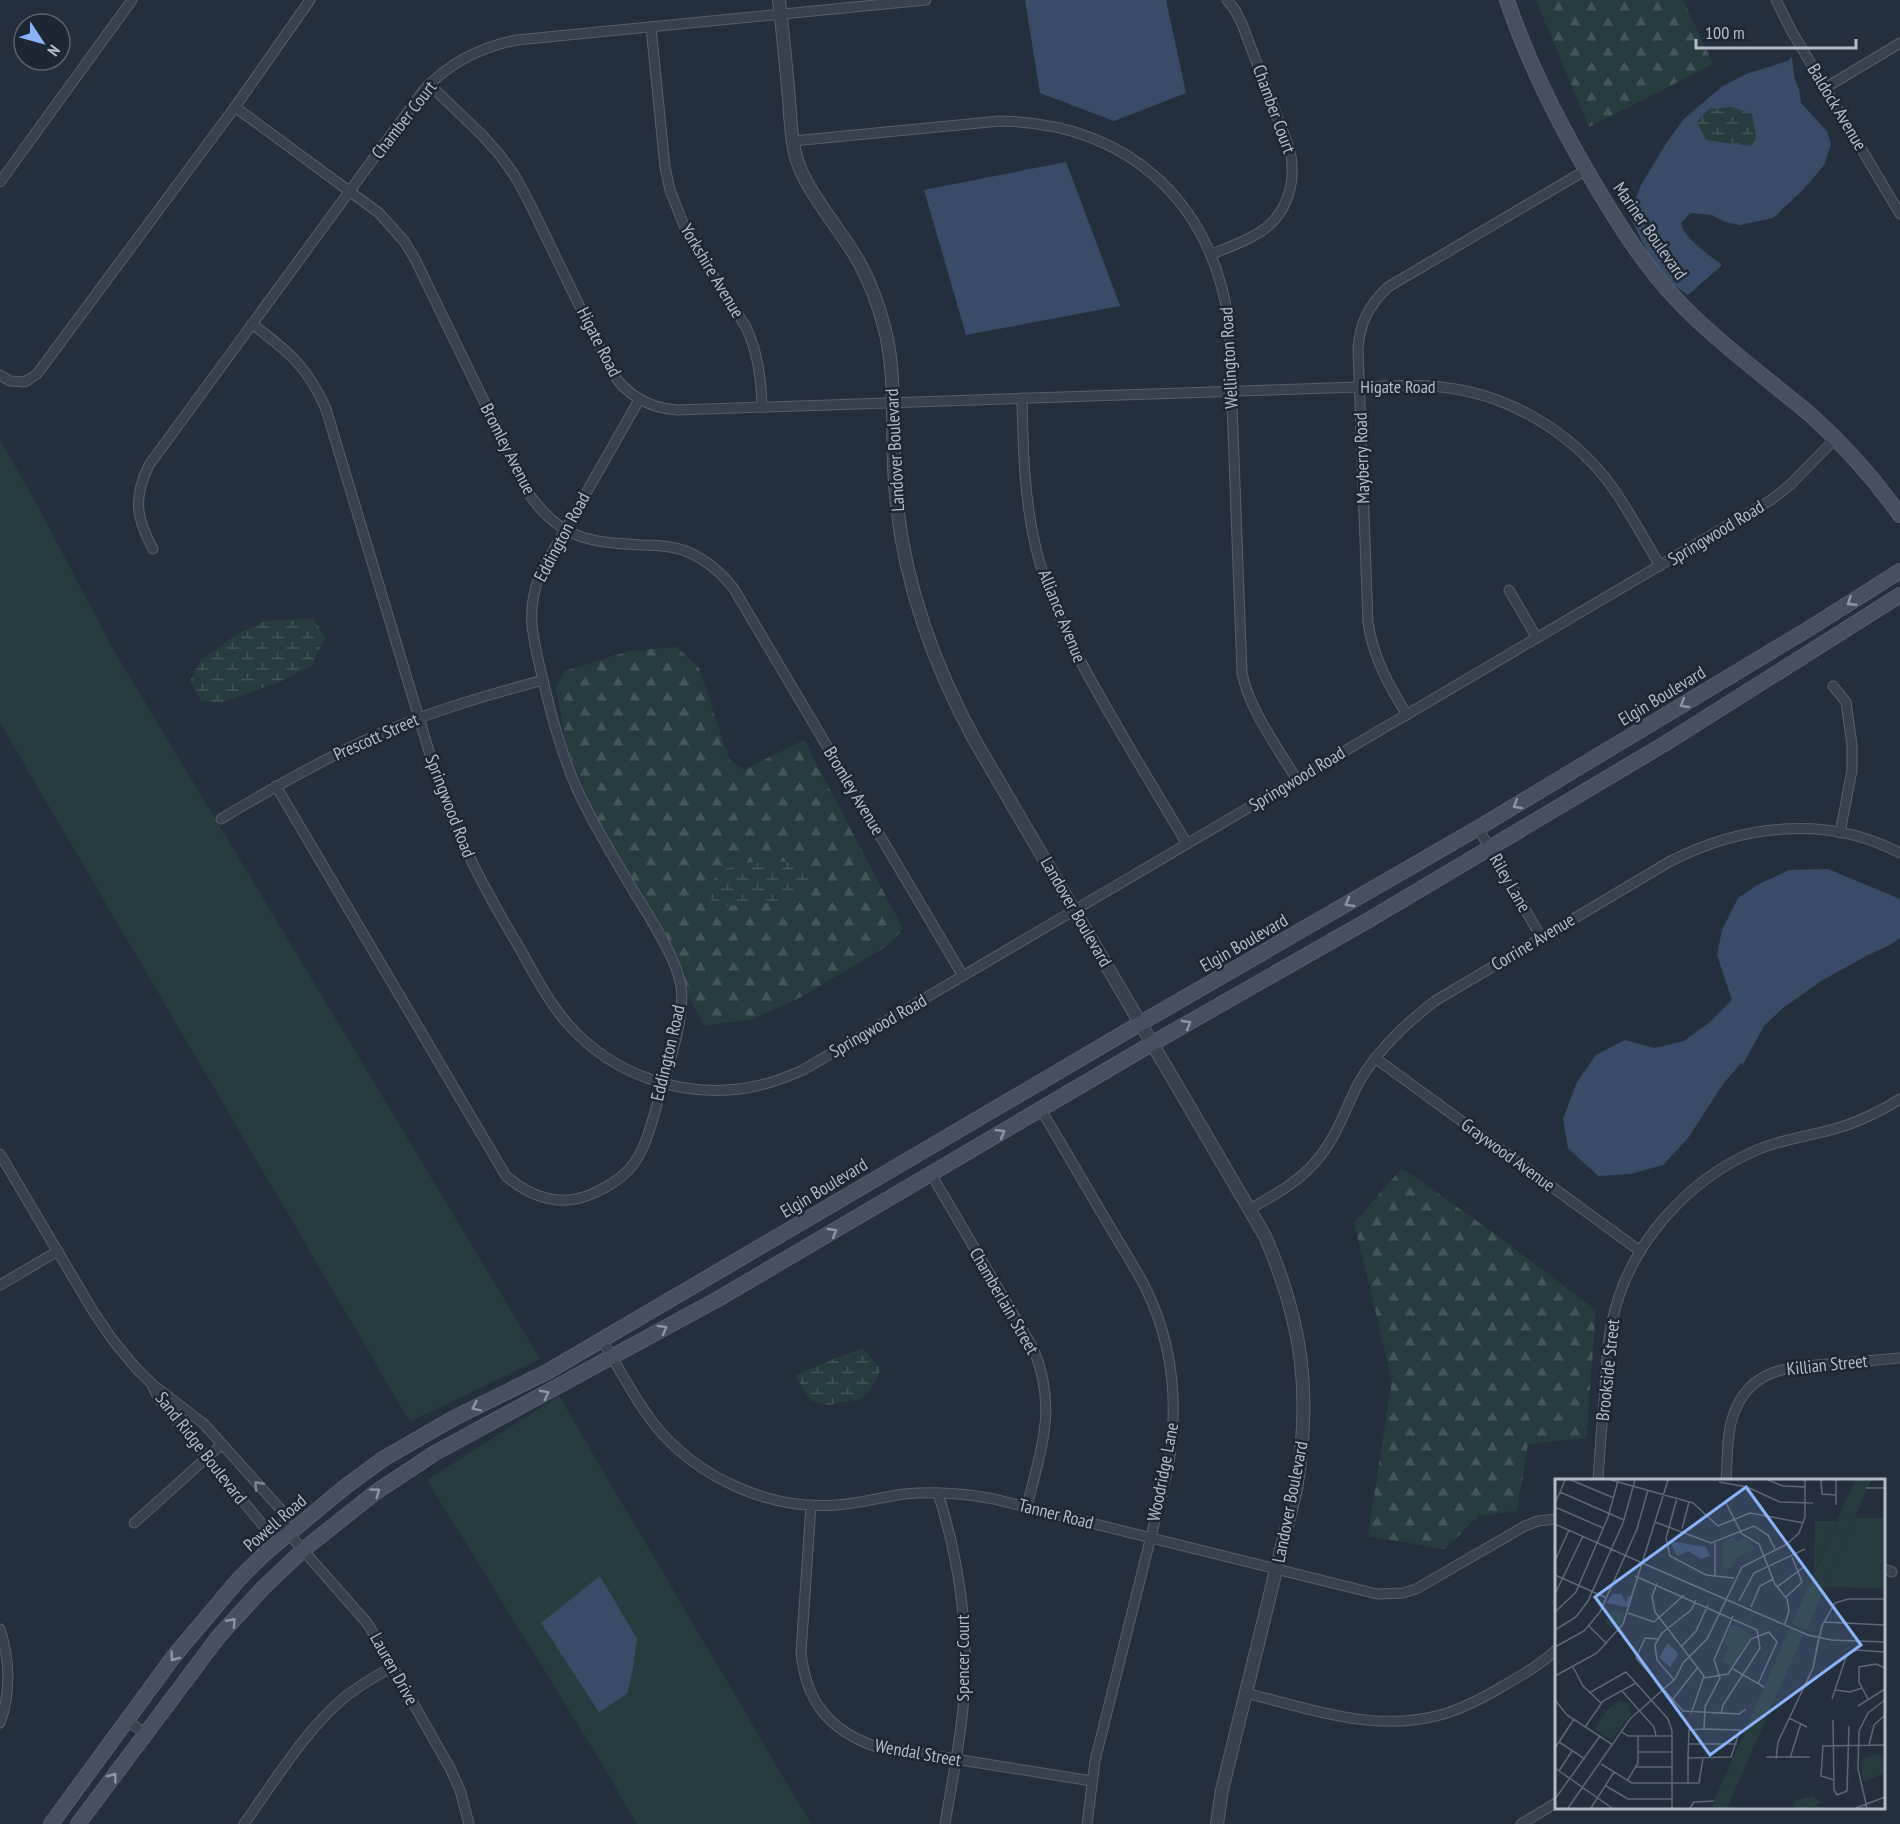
<svg xmlns="http://www.w3.org/2000/svg" width="1900" height="1824" viewBox="0 0 1900 1824" font-family="'PT Sans Narrow',sans-serif">
  <style>
    .green { fill: #263c3f }
    .forest { fill: url(#forest-firs) }
    .wetland { fill: url(#wetland-marsh) }
    .water { fill: #394c67; fill-rule: evenodd }
    .lines { fill: none; stroke-linecap: round; stroke-linejoin: round }
    .minor-casing { stroke: #565f6c; stroke-width: 11 }
    .tertiary-casing { stroke: #565f6c; stroke-width: 14 }
    .secondary-casing { stroke: #565f6c; stroke-width: 16 }
    .minor { stroke: #38414e; stroke-width: 9 }
    .tertiary { stroke: #38414e; stroke-width: 12 }
    .secondary { stroke: #465061; stroke-width: 14 }
    .oneway { stroke: #8e96a5 }
    .oneway2 { stroke: #7c8592 }
    .labels { text-anchor: middle; stroke-width: 5; stroke-linejoin: round; paint-order: stroke }
    .street-label { font-size: 18px; fill: #b4bcc9; stroke: #1d2633 }
    .inset-road { fill: none; stroke: #5e6776; stroke-width: 1.5 }
    .view { fill: #8ab4f8; fill-opacity: 0.15; stroke: #8ab4f8; stroke-width: 3 }
    .inset-edge { fill: none; stroke: #b4bcc9; stroke-width: 3 }
  </style>
  <defs>
    <pattern id="forest-firs" width="22" height="20" patternUnits="userSpaceOnUse" patternTransform="scale(1.5)"><rect width="22" height="20" fill="#263c3f"/><path d="M5 1l3.5 6h-7zM16 11l3.5 6h-7z" fill="#435659"/></pattern>
    <pattern id="wetland-marsh" width="20" height="14" patternUnits="userSpaceOnUse" patternTransform="scale(1.5)"><rect width="20" height="14" fill="#263c3f"/><path d="M1 5h8M5 5V1M11 12h8M15 12V8" fill="none" stroke="#435659"/></pattern>
  </defs>
  <rect width="100%" height="100%" fill="#242f3e"/>
  <!-- green -->
  <g class="green">
    <path d="M0,440L34,499L112,647L540,1359L410,1422L0,723Z"/>
    <path d="M559,1396L811,1824H637L599,1759L427,1480Z"/>
  </g>
  <!-- forest -->
  <g class="forest">
    <path d="M1536,0H1683L1713,64L1589,127Z"/>
    <path d="M677,647L699,668L729,759L744,770L804,740L903,929L887,946L801,997L753,1019L703,1026L701,1018L659,948L597,822L566,745L556,687L565,671L629,651Z"/>
    <path d="M1402,1168L1498,1236L1596,1310L1586,1438L1528,1444L1517,1511L1478,1516L1445,1549L1368,1536L1392,1380L1354,1223Z"/>
  </g>
  <!-- wetland -->
  <g class="wetland">
    <path d="M1732,107L1752,114L1756,139L1751,146L1706,140L1697,122L1709,109Z"/>
    <path d="M313,618L325,637L312,665L279,682L221,703L201,701L190,681L201,660L237,634L265,621Z"/>
    <path d="M807,861L809,877L801,894L768,903L725,906L711,900L715,875L737,863Z"/>
    <path d="M863,1349L881,1369L870,1391L860,1399L827,1405L810,1400L795,1375L841,1356Z"/>
  </g>
  <!-- water -->
  <g class="water">
    <path d="M1025,0H1166L1186,93L1114,121L1040,93Z"/>
    <path d="M1792,56L1794,77L1799,89L1801,103L1827,131L1831,144L1824,165L1803,190L1773,218L1740,225L1725,222L1712,215L1691,213L1681,223C1683,238 1711,256 1722,265L1688,295L1665,278L1653,263L1631,219L1632,209L1641,185L1667,142L1684,119L1721,87L1746,74L1788,61ZM1732,107L1752,114L1756,139L1751,146L1706,140L1697,122L1709,109Z"/>
    <path d="M1066,162L1120,306L966,335L924,190Z"/>
    <path d="M1828,869L1900,899V938L1890,945L1868,955L1821,981L1783,1008L1764,1026L1742,1066V1062L1723,1084L1688,1138L1663,1165L1631,1174L1598,1176L1568,1148L1563,1119L1577,1082L1596,1055L1625,1040L1654,1048L1684,1041L1710,1022L1732,1000L1717,955L1722,930L1738,898L1757,885L1789,870Z"/>
    <path d="M600,1576L637,1639L633,1669L627,1694L599,1712L541,1623Z"/>
  </g>
  <g class="lines">
    <!-- minor casing -->
    <g class="minor-casing">
      <g id="minor">
        <path d="M1776,0L1791,30L1900,214"/>
        <path d="M651,27L665,167L670,190L688,236L746,327C758,353 761,378 762,407"/>
        <path d="M429,84L483,136L499,154L515,176L529,202L612,373C628,396 649,408 677,410L1359,387C1387,386 1414,384 1441,387C1508,394 1570,431 1610,484C1629,510 1644,539 1660,566"/>
        <path d="M1825,88L1900,43"/>
        <path d="M235,107L379,213L404,241L415,259L529,494C561,540 590,542 642,545C656,545 670,546 683,550C705,558 720,571 734,589L963,976"/>
        <path d="M793,141L1000,121C1125,123 1211,198 1229,323L1242,673C1249,709 1278,748 1297,780"/>
        <path d="M0,182L132,0"/>
        <path d="M1212,254C1226,248 1242,243 1255,235C1287,218 1297,183 1290,150L1242,24L1235,10L1227,0"/>
        <path d="M252,324C288,351 308,367 326,409L440,788C461,844 485,890 516,942C532,969 546,999 567,1023C613,1076 686,1101 756,1086C772,1083 787,1077 803,1070L1771,500L1790,485L1835,439"/>
        <path d="M0,375L10,381L25,382L37,374L235,107L310,0"/>
        <path d="M1022,398C1023,447 1024,496 1035,544C1050,610 1083,668 1117,726C1140,766 1164,805 1187,844"/>
        <path d="M153,549C136,518 133,498 149,465L423,91C449,63 480,47 517,40L926,0"/>
        <path d="M1509,590L1537,638"/>
        <path d="M1833,686L1846,702L1852,745V770L1840,833"/>
        <path d="M1407,715C1388,684 1374,659 1368,623L1358,349C1360,322 1369,305 1388,287L1586,170"/>
        <path d="M276,786L506,1176C531,1198 562,1208 594,1193C639,1173 644,1149 657,1105C666,1071 686,1020 681,986C675,953 647,914 630,885C611,853 592,822 577,789C561,753 551,715 542,676C533,637 525,614 540,574L639,400"/>
        <path d="M221,819C269,790 318,762 370,738C425,713 484,696 543,680"/>
        <path d="M1478,828L1541,937"/>
        <path d="M1375,1058L1640,1251"/>
        <path d="M1041,1110C1064,1148 1086,1187 1109,1225C1121,1246 1135,1267 1146,1289C1174,1346 1179,1405 1168,1468L1095,1761L1087,1824"/>
        <path d="M0,1154L93,1311L112,1339L134,1366L152,1384L204,1424L283,1512L288,1533L368,1624L450,1768L460,1790L469,1824"/>
        <path d="M931,1174L1033,1348C1058,1407 1041,1448 1027,1507"/>
        <path d="M1250,1209C1274,1195 1299,1182 1317,1160C1336,1138 1345,1110 1358,1084C1377,1050 1405,1024 1435,1001L1669,862C1740,825 1826,814 1900,853"/>
        <path d="M0,1285L58,1251"/>
        <path d="M602,1340C620,1370 636,1402 658,1429C701,1479 770,1510 836,1505C859,1504 881,1497 904,1494C935,1491 963,1493 994,1499L1377,1594L1403,1593L1416,1589L1525,1526L1538,1521L1556,1519"/>
        <path d="M153,1387L160,1401L175,1419L266,1529L288,1533"/>
        <path d="M1598,1480C1600,1450 1602,1420 1605,1390C1606,1367 1607,1344 1612,1322C1628,1245 1687,1179 1759,1149C1784,1139 1809,1136 1834,1129C1857,1123 1879,1112 1900,1099"/>
        <path d="M1726,1480C1728,1460 1726,1436 1733,1416C1749,1368 1788,1367 1831,1364C1854,1362 1877,1360 1900,1358"/>
        <path d="M938,1493C959,1560 969,1627 964,1697C961,1739 952,1782 945,1824"/>
        <path d="M811,1505L801,1653C806,1701 829,1730 874,1746L1092,1781"/>
        <path d="M134,1523L222,1444"/>
        <path d="M1884,1569L1892,1572"/>
        <path d="M0,1629C10,1659 11,1693 0,1723"/>
        <path d="M1246,1693C1310,1709 1375,1733 1440,1715C1463,1709 1483,1698 1503,1686C1522,1675 1540,1665 1556,1650"/>
        <path d="M127,1720L145,1734"/>
        <path d="M244,1824C274,1782 306,1729 345,1697C360,1685 376,1676 392,1667"/>
        <path d="M1521,1824L1556,1803"/>
      </g>
    </g>
    <!-- tertiary casing -->
    <g class="tertiary-casing">
      <path id="tertiary" d="M779,0C783,33 786,66 789,99C791,124 791,152 803,175C818,206 842,232 859,262C871,284 879,306 885,330C897,378 891,434 895,483C901,575 931,660 975,741L1265,1236C1303,1324 1312,1395 1296,1489L1222,1790L1217,1824"/>
    </g>
    <!-- secondary casing -->
    <g class="secondary-casing">
      <g id="secondary">
        <path d="M1507,0C1529,66 1561,128 1597,188C1625,235 1654,280 1695,318C1732,353 1774,384 1813,417C1845,446 1875,480 1900,515"/>
        <path d="M51,1824L174,1656L239,1579L263,1555L345,1487L383,1459L454,1418L547,1372L1141,1023L1478,828L1810,628L1900,571"/>
        <path d="M78,1824L219,1636L263,1588L303,1550L376,1492L435,1453L718,1299L1153,1043L1367,921L1666,743L1900,595"/>
      </g>
    </g>
    <!-- minor -->
    <use href="#minor" class="minor"/>
    <!-- tertiary -->
    <use href="#tertiary" class="tertiary"/>
    <!-- secondary -->
    <use href="#secondary" class="secondary"/>
  </g>
  <!-- one-way arrows -->
  <defs><path id="oneway-chevron" d="M-2-3.5L2.5 0L-2 3.5" fill="none" stroke-width="1.6" stroke-linecap="round" stroke-linejoin="round" transform="scale(1.5)"/></defs>
  <g class="oneway">
    <use href="#oneway-chevron" transform="translate(1851 602) rotate(147)"/>
    <use href="#oneway-chevron" transform="translate(1684 704) rotate(149)"/>
    <use href="#oneway-chevron" transform="translate(1517 805) rotate(149)"/>
    <use href="#oneway-chevron" transform="translate(1349 903) rotate(150)"/>
    <use href="#oneway-chevron" transform="translate(1187 1024) rotate(-30)"/>
    <use href="#oneway-chevron" transform="translate(1001 1133) rotate(-30)"/>
    <use href="#oneway-chevron" transform="translate(833 1232) rotate(-30)"/>
    <use href="#oneway-chevron" transform="translate(663 1329) rotate(-29)"/>
    <use href="#oneway-chevron" transform="translate(545 1394) rotate(-28)"/>
    <use href="#oneway-chevron" transform="translate(476 1407) rotate(154)"/>
    <use href="#oneway-chevron" transform="translate(376 1492) rotate(-36)"/>
    <use href="#oneway-chevron" transform="translate(232 1622) rotate(-48)"/>
    <use href="#oneway-chevron" transform="translate(174 1657) rotate(127)"/>
    <use href="#oneway-chevron" transform="translate(113 1777) rotate(-53)"/>
  </g>
  <use class="oneway2" href="#oneway-chevron" transform="translate(258 1485) rotate(-132)"/>
  <g class="labels">
    <!-- street labels -->
    <g class="street-label">
      <text transform="translate(1837 107) rotate(59)" y="6">Baldock Avenue</text>
      <text transform="translate(1274 109) rotate(70)" y="6">Chamber Court</text>
      <text transform="translate(404 120) rotate(-52)" y="6">Chamber Court</text>
      <text transform="translate(1650 231) rotate(55)" y="6">Mariner Boulevard</text>
      <text transform="translate(712 271) rotate(59)" y="6">Yorkshire Avenue</text>
      <text transform="translate(599 342) rotate(63)" y="6">Higate Road</text>
      <text transform="translate(1229 358) rotate(-93)" y="6">Wellington Road</text>
      <text x="1398" y="393">Higate Road</text>
      <text transform="translate(508 449) rotate(63)" y="6">Bromley Avenue</text>
      <text transform="translate(895 450) rotate(-93)" y="6">Landover Boulevard</text>
      <text transform="translate(1362 458) rotate(-92)" y="6">Mayberry Road</text>
      <text transform="translate(1716 533) rotate(-31)" y="6">Springwood Road</text>
      <text transform="translate(562 537) rotate(-62)" y="6">Eddington Road</text>
      <text transform="translate(1062 616) rotate(68)" y="6">Alliance Avenue</text>
      <text transform="translate(1662 696) rotate(-31)" y="6">Elgin Boulevard</text>
      <text transform="translate(376 737) rotate(-24)" y="6">Prescott Street</text>
      <text transform="translate(1297 779) rotate(-31)" y="6">Springwood Road</text>
      <text transform="translate(854 791) rotate(59)" y="6">Bromley Avenue</text>
      <text transform="translate(450 806) rotate(69)" y="6">Springwood Road</text>
      <text transform="translate(1510 883) rotate(60)" y="6">Riley Lane</text>
      <text transform="translate(1076 912) rotate(60)" y="6">Landover Boulevard</text>
      <text transform="translate(1533 942) rotate(-31)" y="6">Corrine Avenue</text>
      <text transform="translate(1244 943) rotate(-30)" y="6">Elgin Boulevard</text>
      <text transform="translate(878 1026) rotate(-30)" y="6">Springwood Road</text>
      <text transform="translate(668 1053) rotate(-77)" y="6">Eddington Road</text>
      <text transform="translate(1508 1155) rotate(36)" y="6">Graywood Avenue</text>
      <text transform="translate(824 1188) rotate(-31)" y="6">Elgin Boulevard</text>
      <text transform="translate(1004 1301) rotate(60)" y="6">Chamberlain Street</text>
      <text transform="translate(1827 1365) rotate(-6)" y="6">Killian Street</text>
      <text transform="translate(1608 1370) rotate(-84)" y="6">Brookside Street</text>
      <text transform="translate(201 1448) rotate(52)" y="6">Sand Ridge Boulevard</text>
      <text transform="translate(1163 1472) rotate(-79)" y="6">Woodridge Lane</text>
      <text transform="translate(1290 1502) rotate(-79)" y="6">Landover Boulevard</text>
      <text transform="translate(1056 1514) rotate(14)" y="6">Tanner Road</text>
      <text transform="translate(275 1523) rotate(-41)" y="6">Powell Road</text>
      <text transform="translate(963 1658) rotate(-90)" y="6">Spencer Court</text>
      <text transform="translate(394 1669) rotate(61)" y="6">Lauren Drive</text>
      <text transform="translate(918 1753) rotate(10)" y="6">Wendal Street</text>
    </g>
  </g>
  <!-- overview -->
  <g transform="translate(1555 1479)">
    <rect width="330" height="330" fill="#242f3e"/>
    <path d="M300,1H316L252,151L237,145ZM235,149L248,156L172,329H156Z" fill="#263c3f"/>
    <path d="M299,39H330V109L270,108ZM260,42H282L259,93ZM178,57L182,62L189,59L196,63L200,70L185,77L174,90L167,89V64ZM57,130L69,136L60,151L50,143ZM177,145L197,156L176,188L168,181L174,169L168,164ZM64,221L74,225L76,235L57,261L39,250L52,231ZM257,317L266,323L258,329H238L239,322Z" fill="#263c3f"/>
    <path d="M323,275L330,283V294L308,303L306,280Z" fill="#263c3f"/>
    <path d="M115,62L151,68L155,77L146,80L133,72L122,77ZM58,115H66L71,123L73,117L77,118L72,128L51,124ZM113,164L124,175L115,188L104,178Z" fill="#394c67"/>
    <path class="inset-road" d="M16,1L59,19M56,1L138,24L163,47L195,34L249,44M213,1L228,7L250,8M266,1L267,15L281,16M281,1V26M164,3L192,8L225,23L258,24M311,9H330M5,13L69,41M122,19L111,59L115,77L151,96L179,99M171,24L187,55L204,65L220,105L232,120L234,132L230,145M0,25L10,1M0,28L48,49M100,43L156,64L199,47L213,56L220,70M0,45L85,83M127,50L134,23M0,82L14,51M85,83L253,156L276,161L330,163M0,96L52,119M80,97L202,151L205,169L168,226L166,235M160,98V64M102,104L97,118L100,133L149,197L136,235M222,108L250,87M0,115L28,57M231,118L247,103L237,78M184,122L199,94L250,70M196,128L205,107L218,100M0,133L21,113L53,38L63,2M73,134L99,143L129,116M269,143L330,146M34,147L52,165M0,151L21,138L33,122L68,44L80,1M103,160L90,159L81,179L128,232L184,235L191,230M127,167L141,152L153,126M0,168L29,152L45,133L82,50L93,11M261,172L267,147L280,124L293,120H330M18,188L28,207L46,224M178,190L209,208M0,197L42,174L68,145L113,1M149,199L173,195L196,160L214,153L222,163L203,205M119,201L102,181L100,166L107,154L136,131L141,121M280,211L295,213L307,209M67,212L99,248L101,257M34,214L71,193L113,240L117,252V329M118,220L143,188M277,220L292,175L301,171L330,173M313,220L304,203V188L321,185L330,189M0,221L12,236L58,266M303,227L330,210M234,239L252,248M278,241L279,311L282,316L292,312L294,247M30,248L48,222L81,204M149,249L150,228L165,199L159,181L178,137M149,250L185,251L176,278L133,279L134,251ZM67,253L73,257H117M4,263L30,280M133,265H182M314,266L319,246L330,236M0,269L19,240M83,273H117M211,278H255M133,279V304H144L148,279M235,279L246,244M221,280L223,263L258,189L264,159M46,285L77,304H133M81,288H117M0,289L57,329M4,292L17,272M279,301L266,297L268,267L330,266M72,302L83,284V257M51,307L73,320H117M0,320L45,257M13,329L75,240L120,200L128,184L152,160L187,88L232,65L244,54L250,38V1M36,329L59,293M135,329L139,323L159,322M301,329L330,318M312,329L303,290L304,252L313,234L330,221"/>
    <path class="view" d="M191,8L306,166L155,276L40,118Z"/>
    <rect width="330" height="330" class="inset-edge"/>
  </g>
  <!-- north arrow -->
  <g transform="translate(42 42) rotate(126)"><circle r="28" fill="#1d2633" stroke="#59626f" stroke-width="1.5"/>
  <path d="M0-4.5L10 22L0 15L-10 22Z" fill="#8ab4f8"/>
  <text y="-9" font-size="16" font-weight="bold" text-anchor="middle" fill="#b4bcc9">N</text>
  </g>
  <!-- scale -->
  <path d="M1696 39v9h160v-9" fill="none" stroke="#b4bcc9" stroke-width="3"/>
  <text x="1705" y="39" font-size="18" fill="#b4bcc9" stroke="#1d2633" stroke-width="4.5" paint-order="stroke">100 m</text>
</svg>
